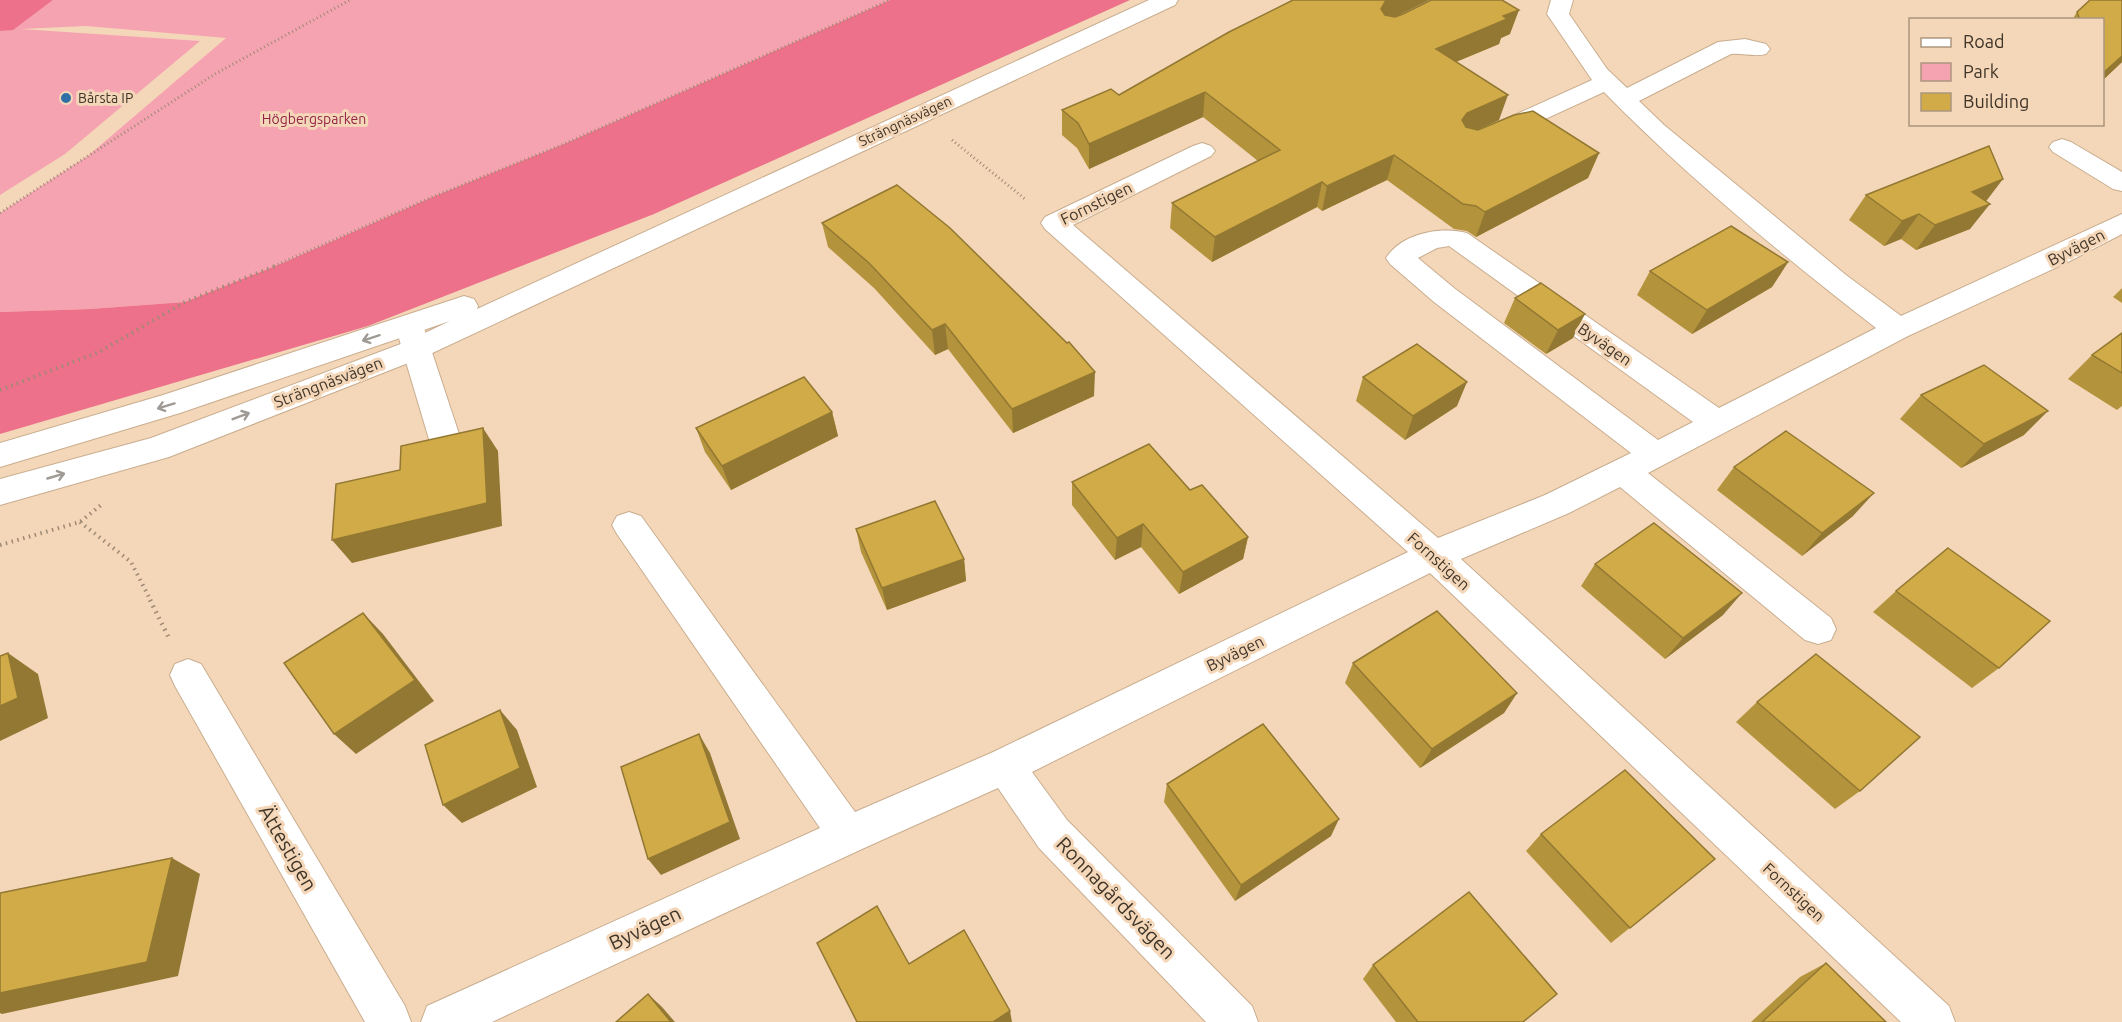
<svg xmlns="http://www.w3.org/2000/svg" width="2122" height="1022" viewBox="0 0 2122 1022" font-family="Ubuntu,sans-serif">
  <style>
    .green { fill: #f6a3b1 }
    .forest { fill: #ee718c }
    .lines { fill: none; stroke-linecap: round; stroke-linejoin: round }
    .minor-casing { stroke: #c9ad8f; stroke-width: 2 }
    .major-casing { stroke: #c9ad8f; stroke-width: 2 }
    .path-far2 { stroke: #9e8a74; stroke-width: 3; stroke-dasharray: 1 3; stroke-linecap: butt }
    .path-far1 { stroke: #9e8a74; stroke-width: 4; stroke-dasharray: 1.5 4.5; stroke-linecap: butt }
    .path { stroke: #9e8a74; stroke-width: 4.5; stroke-dasharray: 1.5 5; stroke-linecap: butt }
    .minor { fill: #fff; fill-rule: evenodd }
    .major { fill: #fff; fill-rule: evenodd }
    .wall { fill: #b4933d }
    .shaded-wall { fill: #927832 }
    .building { fill: #d1ab47; stroke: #927832; stroke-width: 1.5 }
    .oneway { stroke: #9f9a94 }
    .poi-dot { fill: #3170a7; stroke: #f4d7b9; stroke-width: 2 }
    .labels { text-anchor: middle; stroke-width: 6; stroke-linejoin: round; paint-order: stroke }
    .far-poi-label { font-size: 14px; fill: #3f3428; stroke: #f4d7b9; text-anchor: start }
    .far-park-label { font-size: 14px; fill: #942446; stroke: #f4d7b9 }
    .far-street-label { font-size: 14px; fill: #3f3428; stroke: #f4d7b9 }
    .street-label { font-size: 16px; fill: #3f3428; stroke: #f4d7b9 }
    .near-street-label { font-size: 20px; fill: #3f3428; stroke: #f4d7b9 }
  </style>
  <rect width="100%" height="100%" fill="#f4d7b9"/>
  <!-- green -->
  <path class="green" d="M53,0H890L564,144L430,198L285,262L185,302L90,309L0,312V213L89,155L226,38L86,26L21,29L200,41L65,154L0,195V31L13,29Z"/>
  <!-- forest -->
  <g class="forest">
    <path d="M0,0H53L13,30L0,31Z"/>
    <path d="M890,0H1130L654,214L368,326L0,434V312L90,309L185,302L285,262L430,198L564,144Z"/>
  </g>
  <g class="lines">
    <!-- minor casing -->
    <g class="minor-casing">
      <g id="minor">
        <path d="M1551,0H1573L1569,14L1607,69L1627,88L1718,42L1745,39L1766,44L1770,49L1766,54C1755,57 1743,53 1731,54L1639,101L1664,125L1846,275L1901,316L2122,214V234L2068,262L1908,336L1648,473L1831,618L1836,629L1831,640L1818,644L1805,640L1620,487L1569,513L1461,559L1949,1006L1955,1022H1901L1430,573L1032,772L1067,820L1252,1006L1258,1022H1206L1039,848L998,788L862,849L492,1022H421L427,1006L820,828L617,534L612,525L617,516L629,512L641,516L855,812L991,753L1408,552L1045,229L1041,223L1045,217L1193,146L1202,143L1211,146L1215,151L1211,156L1073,225L1438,538L1545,495L1631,453L1434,302L1390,264L1386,258C1402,233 1441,226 1467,233L1719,408L1876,328C1783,256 1686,176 1604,92L1506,137L1497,139L1488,137L1485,132L1488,127L1592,80L1547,14ZM1449,246L1693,422L1658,440L1454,288L1418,258L1437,248Z"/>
        <path d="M2062,139L2071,142L2122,172V191L2113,189L2053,152L2049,147L2053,142Z"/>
        <path d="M409,315L419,318L423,325L463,446L458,455L447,458L436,455L431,446L395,325L399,318Z"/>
        <path d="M188,659L201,664L405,1006L411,1022H365L175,686L170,675L175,664Z"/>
      </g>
    </g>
    <!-- major casing -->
    <g class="major-casing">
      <path id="major" d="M1149,0H1178L1175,5L426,356L169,457L0,505V479L151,438L406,342L450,321L180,413L0,467V443L163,395L464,296L474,299L478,306L477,309Z"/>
    </g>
    <!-- path-far2 -->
    <g class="path-far2">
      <path d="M952,140L1025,199"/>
      <path d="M0,213L215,74L350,0"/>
      <path d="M274,266L430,198L564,144L890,0"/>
    </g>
    <!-- path-far1 -->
    <g class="path-far1">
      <path d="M0,390L99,352L185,302L278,265"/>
      <path d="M80,522L131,562L151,601"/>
      <path d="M0,545L80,522L101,505"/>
    </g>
    <!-- path -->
    <path class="path" d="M150,600L169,638"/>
    <!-- minor -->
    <use href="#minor" class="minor"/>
    <!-- major -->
    <use href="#major" class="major"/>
  </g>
  <!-- wall -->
  <g class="wall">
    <path d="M1429,0L1397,16L1510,34L1501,38L1499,44L1456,62L1499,120L1477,130L1599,153L1588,178L1476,237L1467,231L1454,229L1387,180L1322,211L1317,207L1212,262L1170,228L1172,203L1258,161L1203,117L1089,169L1077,148L1062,135V110L1119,95Z"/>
    <path d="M2090,0H2122V62L2103,80V20H2072L2077,12Z"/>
    <path d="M1866,195L1986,201L1970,229L1916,250L1901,239L1884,246L1849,220Z"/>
    <path d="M822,223L1094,396L1013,433L948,349L935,355L874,288L828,247Z"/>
    <path d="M1788,262L1772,287L1692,334L1637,295L1650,271Z"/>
    <path d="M2122,288V303L2113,297Z"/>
    <path d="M1515,298L1573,338L1546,354L1504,323Z"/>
    <path d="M2122,333V406L2117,410L2068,379L2092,355Z"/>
    <path d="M1363,377L1457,406L1405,440L1356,401Z"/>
    <path d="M1921,395L2024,435L1961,468L1900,419Z"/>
    <path d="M832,412L838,436L731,490L705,452L696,428Z"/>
    <path d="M1734,467L1853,516L1802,556L1717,490Z"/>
    <path d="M1072,482L1190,490L1248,537L1243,559L1179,594L1141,547L1115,560L1072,505Z"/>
    <path d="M856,529L964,559L966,581L887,610L861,552Z"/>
    <path d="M1595,564L1723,615L1665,659L1581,586Z"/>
    <path d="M1896,591L1999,668L1972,688L1873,612Z"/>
    <path d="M1353,663L1517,693L1504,713L1420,768L1345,683Z"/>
    <path d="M1757,702L1860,791L1835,809L1736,722Z"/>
    <path d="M1167,784L1331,836L1235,901L1164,802Z"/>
    <path d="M1541,834L1715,859L1611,943L1526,851Z"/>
    <path d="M1826,963L1886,1022H1751L1800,977Z"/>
    <path d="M1373,965L1523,1022H1396L1363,979Z"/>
  </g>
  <!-- shaded-wall -->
  <g class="shaded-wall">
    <path d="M1386,0H1429L1379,25L1381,9Z"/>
    <path d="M1519,10L1510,34L1501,38L1499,44L1429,73L1436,49L1503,16Z"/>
    <path d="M2122,56V62L2103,80V73Z"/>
    <path d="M1205,92L1203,117L1089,169V144Z"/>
    <path d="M1508,95L1499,120L1459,138L1462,120L1467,113Z"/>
    <path d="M1599,153L1588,178L1476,237L1485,212Z"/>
    <path d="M1394,155L1387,180L1322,211L1327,186Z"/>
    <path d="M2003,179L1984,204L1972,192Z"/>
    <path d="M1322,182L1317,207L1212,262L1215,237Z"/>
    <path d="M1990,204L1970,229L1916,250L1935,225Z"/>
    <path d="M1919,214L1901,239L1884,246L1902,221Z"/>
    <path d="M1788,262L1772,287L1692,334L1707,310Z"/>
    <path d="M1585,314L1573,338L1546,354L1558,330Z"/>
    <path d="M945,324L948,349L935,355L932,330Z"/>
    <path d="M1095,372L1094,396L1013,433L1012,409Z"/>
    <path d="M1467,382L1457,406L1405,440L1413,416Z"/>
    <path d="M2048,411L2024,435L1961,468L1984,444Z"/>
    <path d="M832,412L838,436L731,490L722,466Z"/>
    <path d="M483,428L498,451L502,526L352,563L332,540Z"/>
    <path d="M1874,493L1853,516L1802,556L1822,533Z"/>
    <path d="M1143,524L1141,547L1115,560L1117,538Z"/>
    <path d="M1248,537L1243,559L1179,594L1183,572Z"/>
    <path d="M964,559L966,581L887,610L882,588Z"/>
    <path d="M1742,593L1723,615L1665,659L1683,638Z"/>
    <path d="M363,613L383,634L434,701L356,754L334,734Z"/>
    <path d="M8,653L38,674L48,718L0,741V706Z"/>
    <path d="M1517,693L1504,713L1420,768L1432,749Z"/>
    <path d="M500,710L517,730L537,787L462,823L443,805Z"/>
    <path d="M699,734L710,753L740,839L661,875L648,859Z"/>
    <path d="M1339,819L1331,836L1235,901L1241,885Z"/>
    <path d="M172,858L200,874L178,976L2,1014L0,1013V993Z"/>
    <path d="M648,994L662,1007L675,1022H671Z"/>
    <path d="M1010,1011L1012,1022H993Z"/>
  </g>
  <!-- building -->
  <g class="building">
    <path d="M1293,0H1386L1381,9L1385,15L1395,17L1403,14L1431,0H1502L1519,10L1503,16L1507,19L1436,49L1508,95L1467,113L1462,120L1466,127L1478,130L1514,115L1533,111L1599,153L1485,212L1476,206L1463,204L1394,155L1327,186L1322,182L1215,237L1172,203L1280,150L1205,92L1089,144L1078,123L1062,110L1111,89L1119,95L1229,32Z"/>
    <path d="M2090,0H2122V56L2103,73V20H2080L2077,12Z"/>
    <path d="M1989,146L2003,179L1972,192L1990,204L1935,225L1919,214L1902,221L1866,195Z"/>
    <path d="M897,185L950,228L1067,343L1069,342L1095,372L1012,409L945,324L932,330L869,263L822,223Z"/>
    <path d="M1731,226L1788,262L1707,310L1650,271Z"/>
    <path d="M1541,283L1585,314L1558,330L1515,298Z"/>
    <path d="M2122,333V373L2092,355Z"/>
    <path d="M1417,344L1467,382L1413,416L1363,377Z"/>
    <path d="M1984,365L2048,411L1984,444L1921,395Z"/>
    <path d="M804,377L832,412L722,466L696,428Z"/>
    <path d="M483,428L487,503L332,540L336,484L400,470L401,446Z"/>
    <path d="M1786,431L1874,493L1822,533L1734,467Z"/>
    <path d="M1149,444L1190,490L1202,485L1248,537L1183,572L1143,524L1117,538L1072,482Z"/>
    <path d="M935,501L964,559L882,588L856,529Z"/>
    <path d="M1654,523L1742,593L1683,638L1595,564Z"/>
    <path d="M1948,548L2050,621L1999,668L1896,591Z"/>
    <path d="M1437,611L1517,693L1432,749L1353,663Z"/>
    <path d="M363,613L415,680L334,734L284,663Z"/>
    <path d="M8,653L18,698L0,706V656Z"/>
    <path d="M1816,654L1920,737L1860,791L1757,702Z"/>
    <path d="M500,710L520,768L443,805L425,745Z"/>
    <path d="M1263,724L1339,819L1241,885L1167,784Z"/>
    <path d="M699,734L730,822L648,859L621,767Z"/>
    <path d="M1625,770L1715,859L1630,928L1541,834Z"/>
    <path d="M172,858L147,962L0,993V893Z"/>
    <path d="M1469,892L1557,994L1523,1022H1418L1373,965Z"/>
    <path d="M877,906L909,964L964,930L1010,1011L993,1022H857L817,943Z"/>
    <path d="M1826,963L1886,1022H1762Z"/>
    <path d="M648,994L671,1022H616Z"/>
  </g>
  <!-- one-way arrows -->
  <defs><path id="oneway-shaft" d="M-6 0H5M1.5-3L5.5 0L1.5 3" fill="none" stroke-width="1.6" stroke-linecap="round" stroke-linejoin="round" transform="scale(1.5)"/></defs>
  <g class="oneway">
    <use href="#oneway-shaft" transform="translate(371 338) rotate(162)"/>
    <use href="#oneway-shaft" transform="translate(166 406) rotate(163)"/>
    <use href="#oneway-shaft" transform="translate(241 416) rotate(-21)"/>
    <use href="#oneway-shaft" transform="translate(56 476) rotate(-16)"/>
  </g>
  <!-- markers -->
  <circle class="poi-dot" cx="66" cy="98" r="6"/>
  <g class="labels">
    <!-- far-poi labels -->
    <g class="far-poi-label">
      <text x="78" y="103">Bårsta IP</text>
    </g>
    <!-- far-park labels -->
    <g class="far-park-label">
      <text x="314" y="124">Högbergsparken</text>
    </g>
    <!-- far-street labels -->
    <g class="far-street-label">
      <text transform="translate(905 121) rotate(-25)" y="5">Strängnäsvägen</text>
    </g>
    <!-- street labels -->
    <g class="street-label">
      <text transform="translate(1096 203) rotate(-26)" y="6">Fornstigen</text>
      <text transform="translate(2076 247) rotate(-27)" y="6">Byvägen</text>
      <text transform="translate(1605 344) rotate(35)" y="6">Byvägen</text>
      <text transform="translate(328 382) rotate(-21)" y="6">Strängnäsvägen</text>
      <text transform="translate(1439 561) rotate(42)" y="6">Fornstigen</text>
      <text transform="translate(1235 653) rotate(-26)" y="6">Byvägen</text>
      <text transform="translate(1794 892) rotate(43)" y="6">Fornstigen</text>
    </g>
    <!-- near-street labels -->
    <g class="near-street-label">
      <text transform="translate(288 848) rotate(60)" y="7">Ättestigen</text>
      <text transform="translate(1116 898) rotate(46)" y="7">Ronnagårdsvägen</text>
      <text transform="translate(645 928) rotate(-25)" y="7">Byvägen</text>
    </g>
  </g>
  <!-- legend -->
  <rect x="1909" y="18" width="195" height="108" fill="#f4d7b9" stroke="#ac967f" stroke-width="1.5"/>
  <rect x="1921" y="38" width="30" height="9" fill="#ffffff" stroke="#ac967f" stroke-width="1.5"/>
  <text x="1963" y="48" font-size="18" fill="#3f3428">Road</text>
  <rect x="1921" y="63" width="30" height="18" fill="#f6a3b1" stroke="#ac967f" stroke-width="1.5"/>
  <text x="1963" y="78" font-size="18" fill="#3f3428">Park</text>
  <rect x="1921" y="93" width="30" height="18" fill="#d1ab47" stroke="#ac967f" stroke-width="1.5"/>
  <text x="1963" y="108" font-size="18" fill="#3f3428">Building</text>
</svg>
